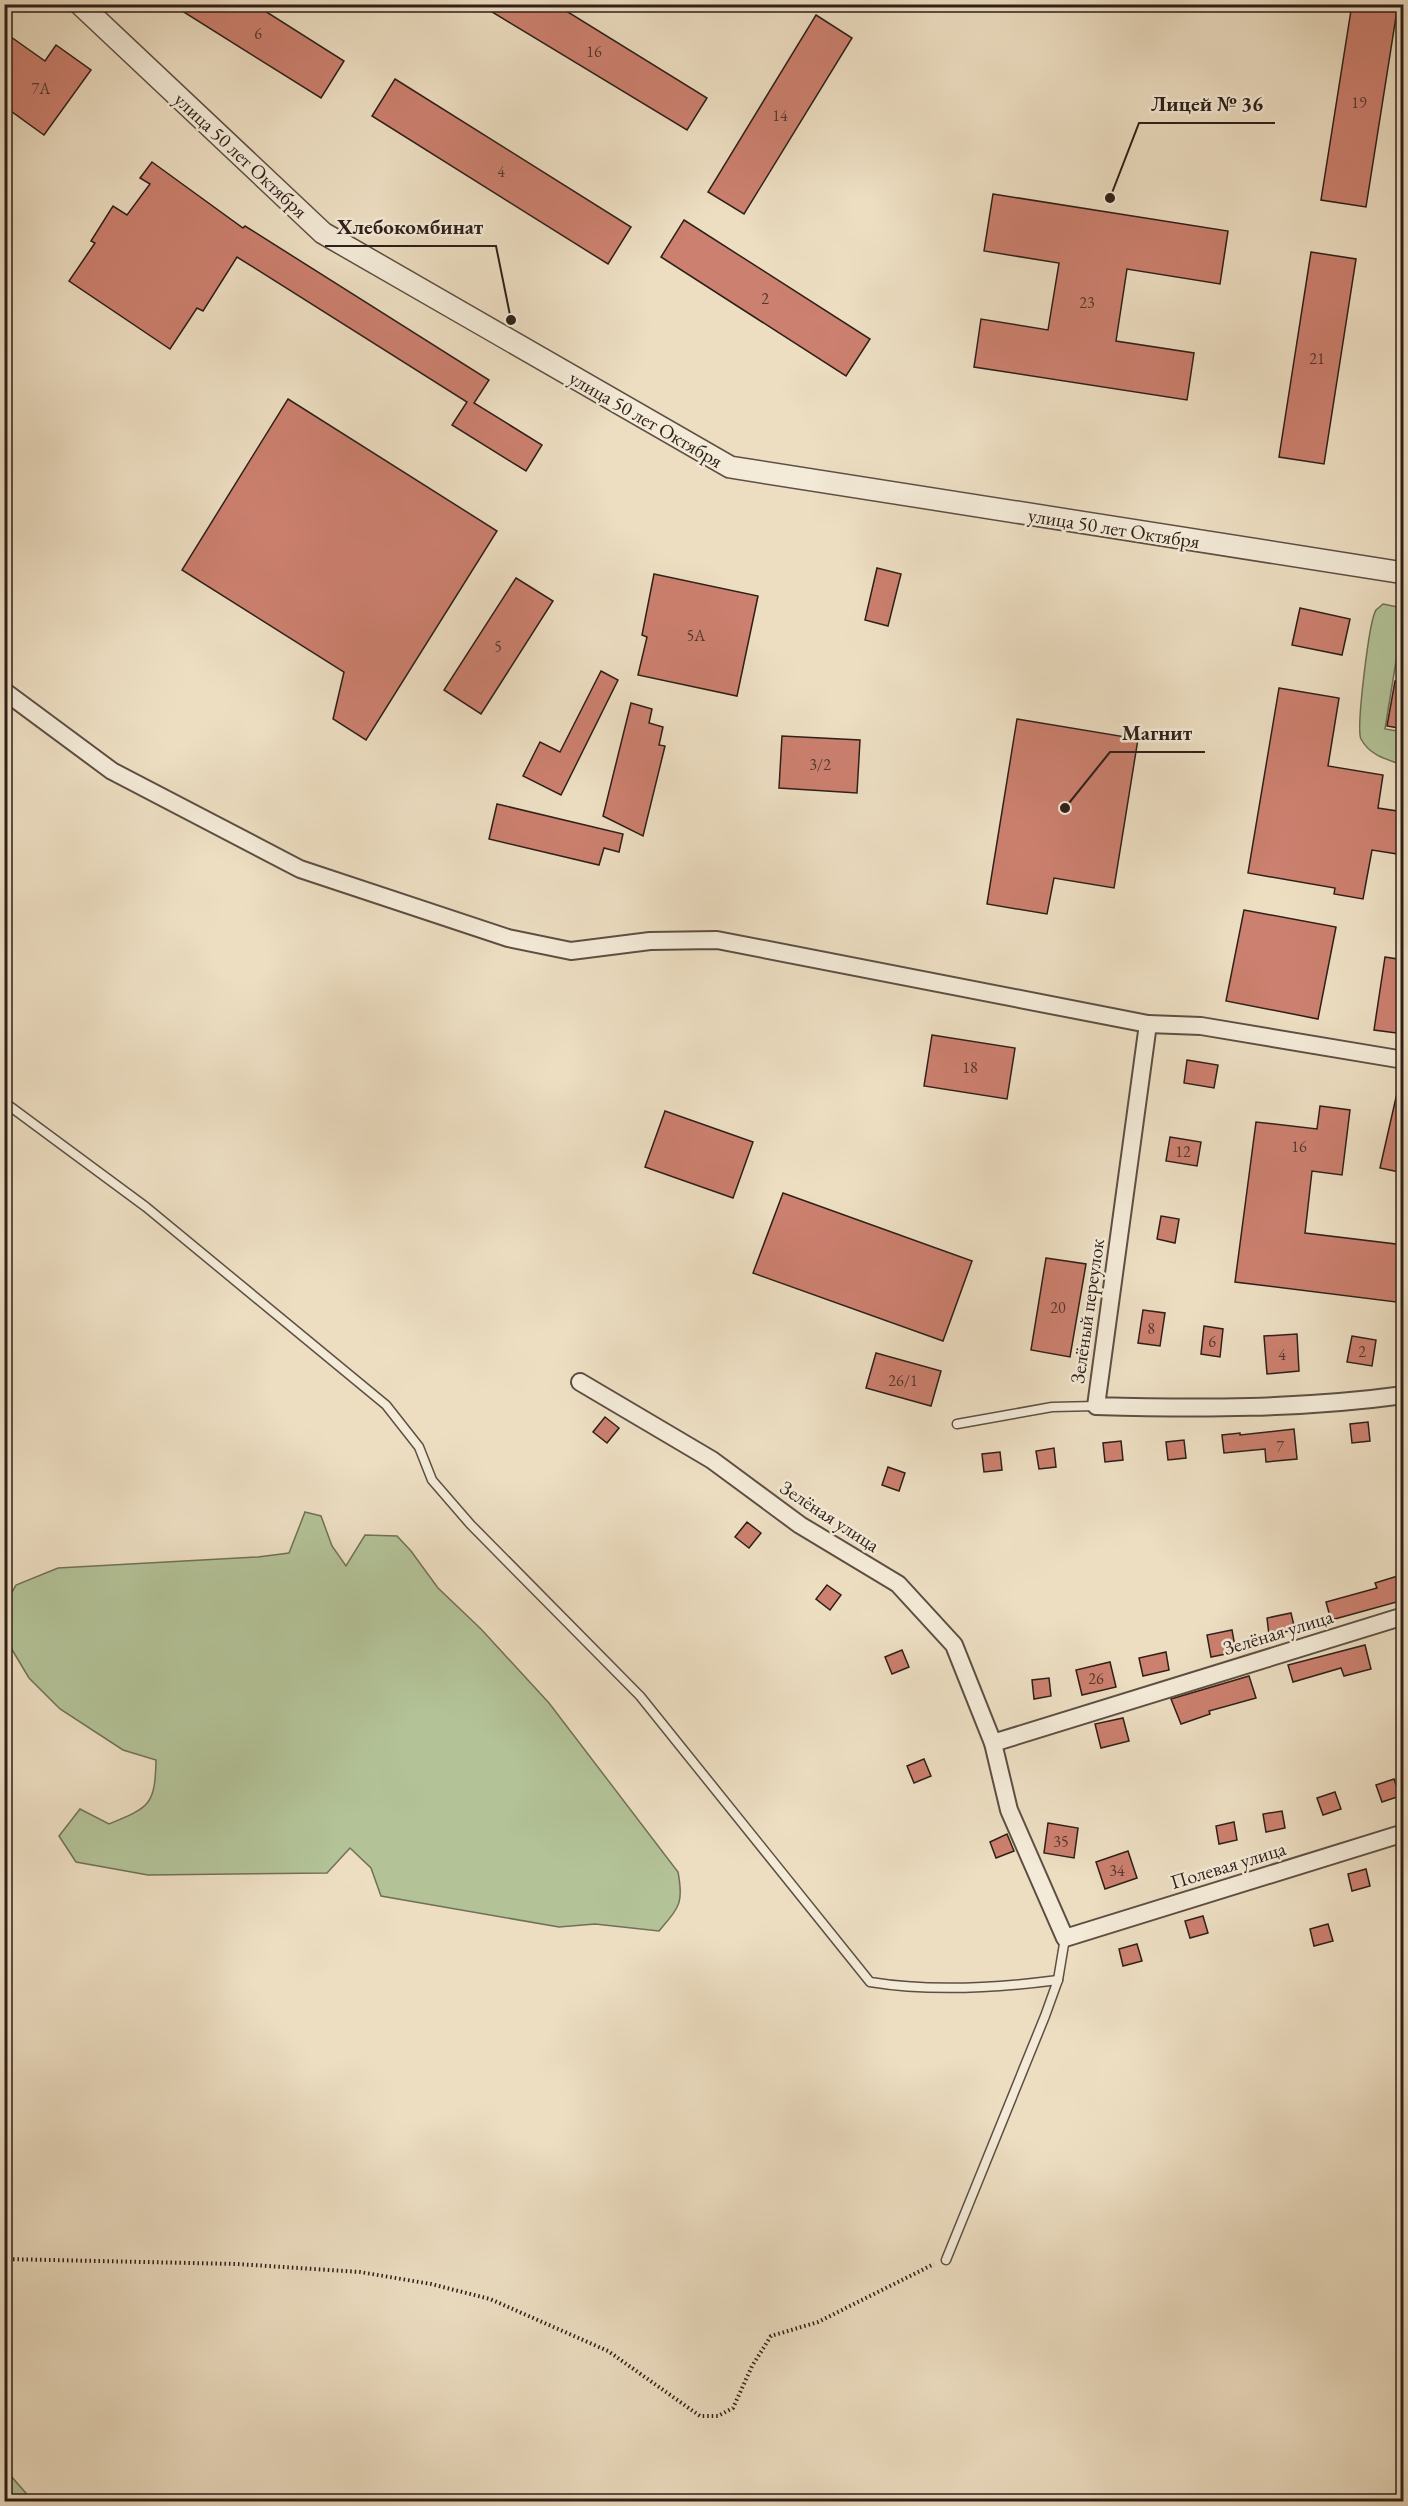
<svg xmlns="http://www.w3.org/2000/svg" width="1408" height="2506" viewBox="0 0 1408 2506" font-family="'EB Garamond',serif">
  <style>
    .green { fill: #b3c297; stroke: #707058; stroke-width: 1.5 }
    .building { fill: #cc806f; stroke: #2e1f19; stroke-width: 1.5 }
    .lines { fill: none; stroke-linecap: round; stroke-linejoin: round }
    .service-casing { stroke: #5e4f43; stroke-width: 11 }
    .minor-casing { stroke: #5e4f43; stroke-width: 20 }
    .tertiary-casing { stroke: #5e4f43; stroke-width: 24 }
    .path { stroke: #2e1f19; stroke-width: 4; stroke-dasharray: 1.5 3; stroke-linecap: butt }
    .service { stroke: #f3ead7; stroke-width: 8 }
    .minor { stroke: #f3ead7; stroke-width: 16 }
    .tertiary { stroke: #f3ead7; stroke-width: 21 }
    .labels { text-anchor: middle; stroke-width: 5; stroke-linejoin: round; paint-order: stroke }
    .number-label { font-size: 16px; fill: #56372e }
    .street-label { font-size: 20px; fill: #2e1f19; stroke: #f3ead7 }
    .leader { fill: none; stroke: #2e1f19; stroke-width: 2 }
    .callout-dot { fill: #2e1f19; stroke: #f3ead7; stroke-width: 2 }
    .callout-label { font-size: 21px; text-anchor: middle; font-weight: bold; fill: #2e1f19; stroke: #f3ead7; stroke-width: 5; stroke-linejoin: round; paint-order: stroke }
  </style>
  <rect width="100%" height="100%" fill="#eddec2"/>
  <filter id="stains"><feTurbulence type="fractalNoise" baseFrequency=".00333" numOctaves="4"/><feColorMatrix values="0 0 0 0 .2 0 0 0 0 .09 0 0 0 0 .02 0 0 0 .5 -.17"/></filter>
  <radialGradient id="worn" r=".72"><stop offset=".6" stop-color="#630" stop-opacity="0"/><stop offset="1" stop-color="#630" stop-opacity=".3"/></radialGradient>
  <!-- green -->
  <g class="green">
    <path d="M1383,604L1403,608V646L1398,649L1385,729L1403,732V765C1388,760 1370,756 1361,739C1356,729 1369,621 1376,610C1377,609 1382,605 1383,604Z"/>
    <path d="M305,1512L321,1516L332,1546L346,1566L365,1535L397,1536L411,1551L438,1588L481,1629L549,1703L678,1872C684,1904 679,1907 659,1931L595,1924L559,1927L381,1896L371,1868L350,1848L327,1873L148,1875L76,1862L59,1836L80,1809L109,1824C150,1807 155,1805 156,1760L123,1750L60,1709L29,1678L5,1638V1604L16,1585L58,1568L258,1557L289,1553Z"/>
    <path d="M4,2468L32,2500V2501H5Z"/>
  </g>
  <!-- building -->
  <g class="building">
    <path d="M171,4H254L344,61L321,98Z"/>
    <path d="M479,4H555L707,98L687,130Z"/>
    <path d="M1352,4H1398L1366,207L1321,200Z"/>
    <path d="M816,15L852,38L744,214L708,192Z"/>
    <path d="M4,32L45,61L56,45L91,70L44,135L4,106Z"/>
    <path d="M395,79L631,227L608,264L372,116Z"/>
    <path d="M152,162L243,228L245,226L489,380L474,403L542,445L526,471L452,425L467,402L237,257L203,311L197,308L170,349L69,281L95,243L91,241L113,206L127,215L150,184L140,178Z"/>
    <path d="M993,194L1228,231L1220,284L1127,269L1116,341L1194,353L1187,400L974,367L981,319L1048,330L1059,263L984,251Z"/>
    <path d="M684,220L870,339L846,376L661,257Z"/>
    <path d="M1311,252L1356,259L1324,464L1279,457Z"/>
    <path d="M288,399L497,531L366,740L333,719L344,672L182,570Z"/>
    <path d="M877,568L901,574L888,626L865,620Z"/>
    <path d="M654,574L758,596L737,696L638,675L647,637L642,635Z"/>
    <path d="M516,578L553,601L481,714L444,690Z"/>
    <path d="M1300,608L1350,619L1342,655L1292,645Z"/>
    <path d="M601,671L618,680L561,795L523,776L540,742L560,752Z"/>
    <path d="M1395,681L1404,682V729L1387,726Z"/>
    <path d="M1279,688L1339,698L1328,766L1383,775L1378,808L1404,812V855L1372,850L1363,899L1334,894L1335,888L1248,873Z"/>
    <path d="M631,703L652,709L649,723L663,727L659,745L665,746L643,836L603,816Z"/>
    <path d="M1017,719L1138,739L1114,888L1054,878L1047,914L987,904Z"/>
    <path d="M782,736L860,740L857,793L779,788Z"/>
    <path d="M497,804L623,834L619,852L604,848L599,865L489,839Z"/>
    <path d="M1244,910L1336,927L1318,1019L1226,1001Z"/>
    <path d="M1385,957L1404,960V1034L1374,1030Z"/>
    <path d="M932,1035L1015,1048L1007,1099L924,1086Z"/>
    <path d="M1187,1060L1218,1065L1214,1088L1184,1083Z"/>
    <path d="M1397,1093L1404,1094V1173L1380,1168Z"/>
    <path d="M1320,1106L1350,1110L1342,1175L1312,1171L1305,1233L1404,1245V1303L1235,1282L1256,1122L1317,1129Z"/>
    <path d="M665,1111L753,1142L733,1198L645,1167Z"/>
    <path d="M1170,1137L1201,1142L1197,1166L1166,1161Z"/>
    <path d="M783,1193L972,1261L943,1341L753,1273Z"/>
    <path d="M1161,1216L1179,1219L1175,1243L1157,1239Z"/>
    <path d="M1046,1258L1086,1264L1070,1357L1031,1350Z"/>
    <path d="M1143,1310L1165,1313L1160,1346L1138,1343Z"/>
    <path d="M1204,1326L1223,1329L1220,1357L1201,1354Z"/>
    <path d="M1297,1334L1299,1371L1267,1374L1264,1336Z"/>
    <path d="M1352,1336L1376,1340L1372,1366L1347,1362Z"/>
    <path d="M876,1353L941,1371L931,1406L866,1388Z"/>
    <path d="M605,1417L619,1428L607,1443L593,1432Z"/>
    <path d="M1368,1422L1370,1441L1352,1443L1350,1424Z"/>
    <path d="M1294,1429L1297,1459L1266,1462L1265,1449L1224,1453L1222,1435L1240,1433V1435Z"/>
    <path d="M1184,1440L1186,1458L1168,1460L1166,1442Z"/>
    <path d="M1121,1441L1123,1460L1105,1462L1103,1443Z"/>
    <path d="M1054,1448L1056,1467L1039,1469L1036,1451Z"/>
    <path d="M1000,1452L1002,1470L984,1472L982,1454Z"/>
    <path d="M888,1467L905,1473L899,1491L882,1485Z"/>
    <path d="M747,1522L761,1533L749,1548L735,1537Z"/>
    <path d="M1404,1574V1600L1331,1620L1326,1602L1377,1588L1375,1583Z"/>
    <path d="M827,1585L841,1595L830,1610L816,1599Z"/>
    <path d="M1291,1613L1295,1630L1269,1635L1267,1618Z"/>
    <path d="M1232,1630L1236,1652L1211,1657L1207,1635Z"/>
    <path d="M1365,1645L1371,1669L1344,1676L1341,1668L1293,1682L1288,1665Z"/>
    <path d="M902,1650L909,1667L892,1674L885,1657Z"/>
    <path d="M1166,1652L1169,1670L1143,1676L1139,1658Z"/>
    <path d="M1110,1662L1116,1687L1082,1695L1076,1670Z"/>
    <path d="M1249,1676L1256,1698L1209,1711L1210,1714L1181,1724L1171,1699Z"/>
    <path d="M1049,1678L1051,1696L1034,1699L1032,1680Z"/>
    <path d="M1123,1718L1129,1741L1101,1748L1095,1724Z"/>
    <path d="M924,1759L931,1776L914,1783L907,1766Z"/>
    <path d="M1394,1779L1400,1796L1382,1802L1376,1785Z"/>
    <path d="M1335,1792L1341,1809L1323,1815L1317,1798Z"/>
    <path d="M1282,1811L1285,1828L1266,1832L1263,1814Z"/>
    <path d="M1234,1822L1237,1840L1219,1844L1216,1826Z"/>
    <path d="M1048,1823L1078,1828L1074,1858L1044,1853Z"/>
    <path d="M1007,1834L1014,1851L996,1858L990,1842Z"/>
    <path d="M1128,1851L1137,1878L1105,1889L1096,1862Z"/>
    <path d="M1366,1869L1370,1886L1352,1891L1348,1874Z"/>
    <path d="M1203,1916L1208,1933L1190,1938L1185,1921Z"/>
    <path d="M1328,1924L1333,1941L1314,1946L1310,1929Z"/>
    <path d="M1137,1944L1142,1961L1123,1966L1119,1949Z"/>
  </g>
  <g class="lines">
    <!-- service casing -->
    <g class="service-casing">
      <g id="service">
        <path d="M4,1102L146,1207L386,1405L419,1447L432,1480L471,1525L640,1696L870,1982C931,1992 997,1988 1058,1980"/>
        <path d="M957,1424L1052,1407L1096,1406"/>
        <path d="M946,2260L1045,2016L1058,1980L1065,1938"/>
      </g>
    </g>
    <!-- minor casing -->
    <g class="minor-casing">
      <g id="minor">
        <path d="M4,691L112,771L300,869L508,938L571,951L650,941L717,940L1148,1024L1201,1026L1404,1060"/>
        <path d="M1148,1024L1096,1406C1198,1409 1302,1409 1404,1395"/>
        <path d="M580,1382L712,1460L800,1525L898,1584L954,1645L993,1743L1009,1810L1065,1938L1404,1833"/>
        <path d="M993,1743L1404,1616"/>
      </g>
    </g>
    <!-- tertiary casing -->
    <g class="tertiary-casing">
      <path id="tertiary" d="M80,4L323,233L730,467L1404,573"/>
    </g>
    <!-- path -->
    <path class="path" d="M4,2259L237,2264L360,2272L431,2284L490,2299L608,2351L700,2416H718L733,2408L752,2366L771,2336L818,2322L934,2264"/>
    <!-- service -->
    <use href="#service" class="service"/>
    <!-- minor -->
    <use href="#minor" class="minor"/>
    <!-- tertiary -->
    <use href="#tertiary" class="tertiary"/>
  </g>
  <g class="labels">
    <!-- number labels -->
    <g class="number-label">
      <text x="258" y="39">6</text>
      <text x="594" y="57">16</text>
      <text x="41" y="94">7А</text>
      <text x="1359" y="108">19</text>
      <text x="780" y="121">14</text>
      <text x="501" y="177">4</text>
      <text x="765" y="304">2</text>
      <text x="1087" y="308">23</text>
      <text x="1317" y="364">21</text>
      <text x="696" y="641">5А</text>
      <text x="498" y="652">5</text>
      <text x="820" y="770">3/2</text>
      <text x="970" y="1073">18</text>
      <text x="1299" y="1152">16</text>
      <text x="1183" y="1157">12</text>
      <text x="1058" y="1313">20</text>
      <text x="1151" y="1334">8</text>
      <text x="1212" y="1347">6</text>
      <text x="1362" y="1357">2</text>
      <text x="1282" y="1360">4</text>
      <text x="903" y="1386">26/1</text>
      <text x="1280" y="1452">7</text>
      <text x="1096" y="1684">26</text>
      <text x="1061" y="1847">35</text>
      <text x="1117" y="1876">34</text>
    </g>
    <!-- street labels -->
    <g class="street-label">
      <text transform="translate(241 155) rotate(43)" y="7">улица 50 лет Октября</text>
      <text transform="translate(646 419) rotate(30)" y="7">улица 50 лет Октября</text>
      <text transform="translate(1114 528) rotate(9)" y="7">улица 50 лет Октября</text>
      <text transform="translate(1087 1311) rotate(-82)" y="7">Зелёный переулок</text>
      <text transform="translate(830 1516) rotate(33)" y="7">Зелёная улица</text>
      <text transform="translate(1278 1632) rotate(-17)" y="7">Зелёная улица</text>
      <text transform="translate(1228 1865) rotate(-17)" y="7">Полевая улица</text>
    </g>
  </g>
  <!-- callouts -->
  <path class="leader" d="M1110 198L1139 123H1275M511 320L496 246H325M1065 808L1110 752H1205"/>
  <g class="callout-dot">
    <circle cx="1110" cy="198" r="6"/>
    <circle cx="511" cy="320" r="6"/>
    <circle cx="1065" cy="808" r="6"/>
  </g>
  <g class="callout-label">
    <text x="1207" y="111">Лицей № 36</text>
    <text x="410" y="234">Хлебокомбинат</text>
    <text x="1157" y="740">Магнит</text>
  </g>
  <!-- margin -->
  <rect width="1408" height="2506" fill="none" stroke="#eddec2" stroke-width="24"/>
  <rect x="6" y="6" width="1396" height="2494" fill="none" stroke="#2e1f19" stroke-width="3"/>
  <rect x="12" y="12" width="1384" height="2482" fill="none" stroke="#2e1f19" stroke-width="1.5"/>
  <rect width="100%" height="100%" filter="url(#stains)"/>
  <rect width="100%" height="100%" fill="url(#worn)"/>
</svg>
